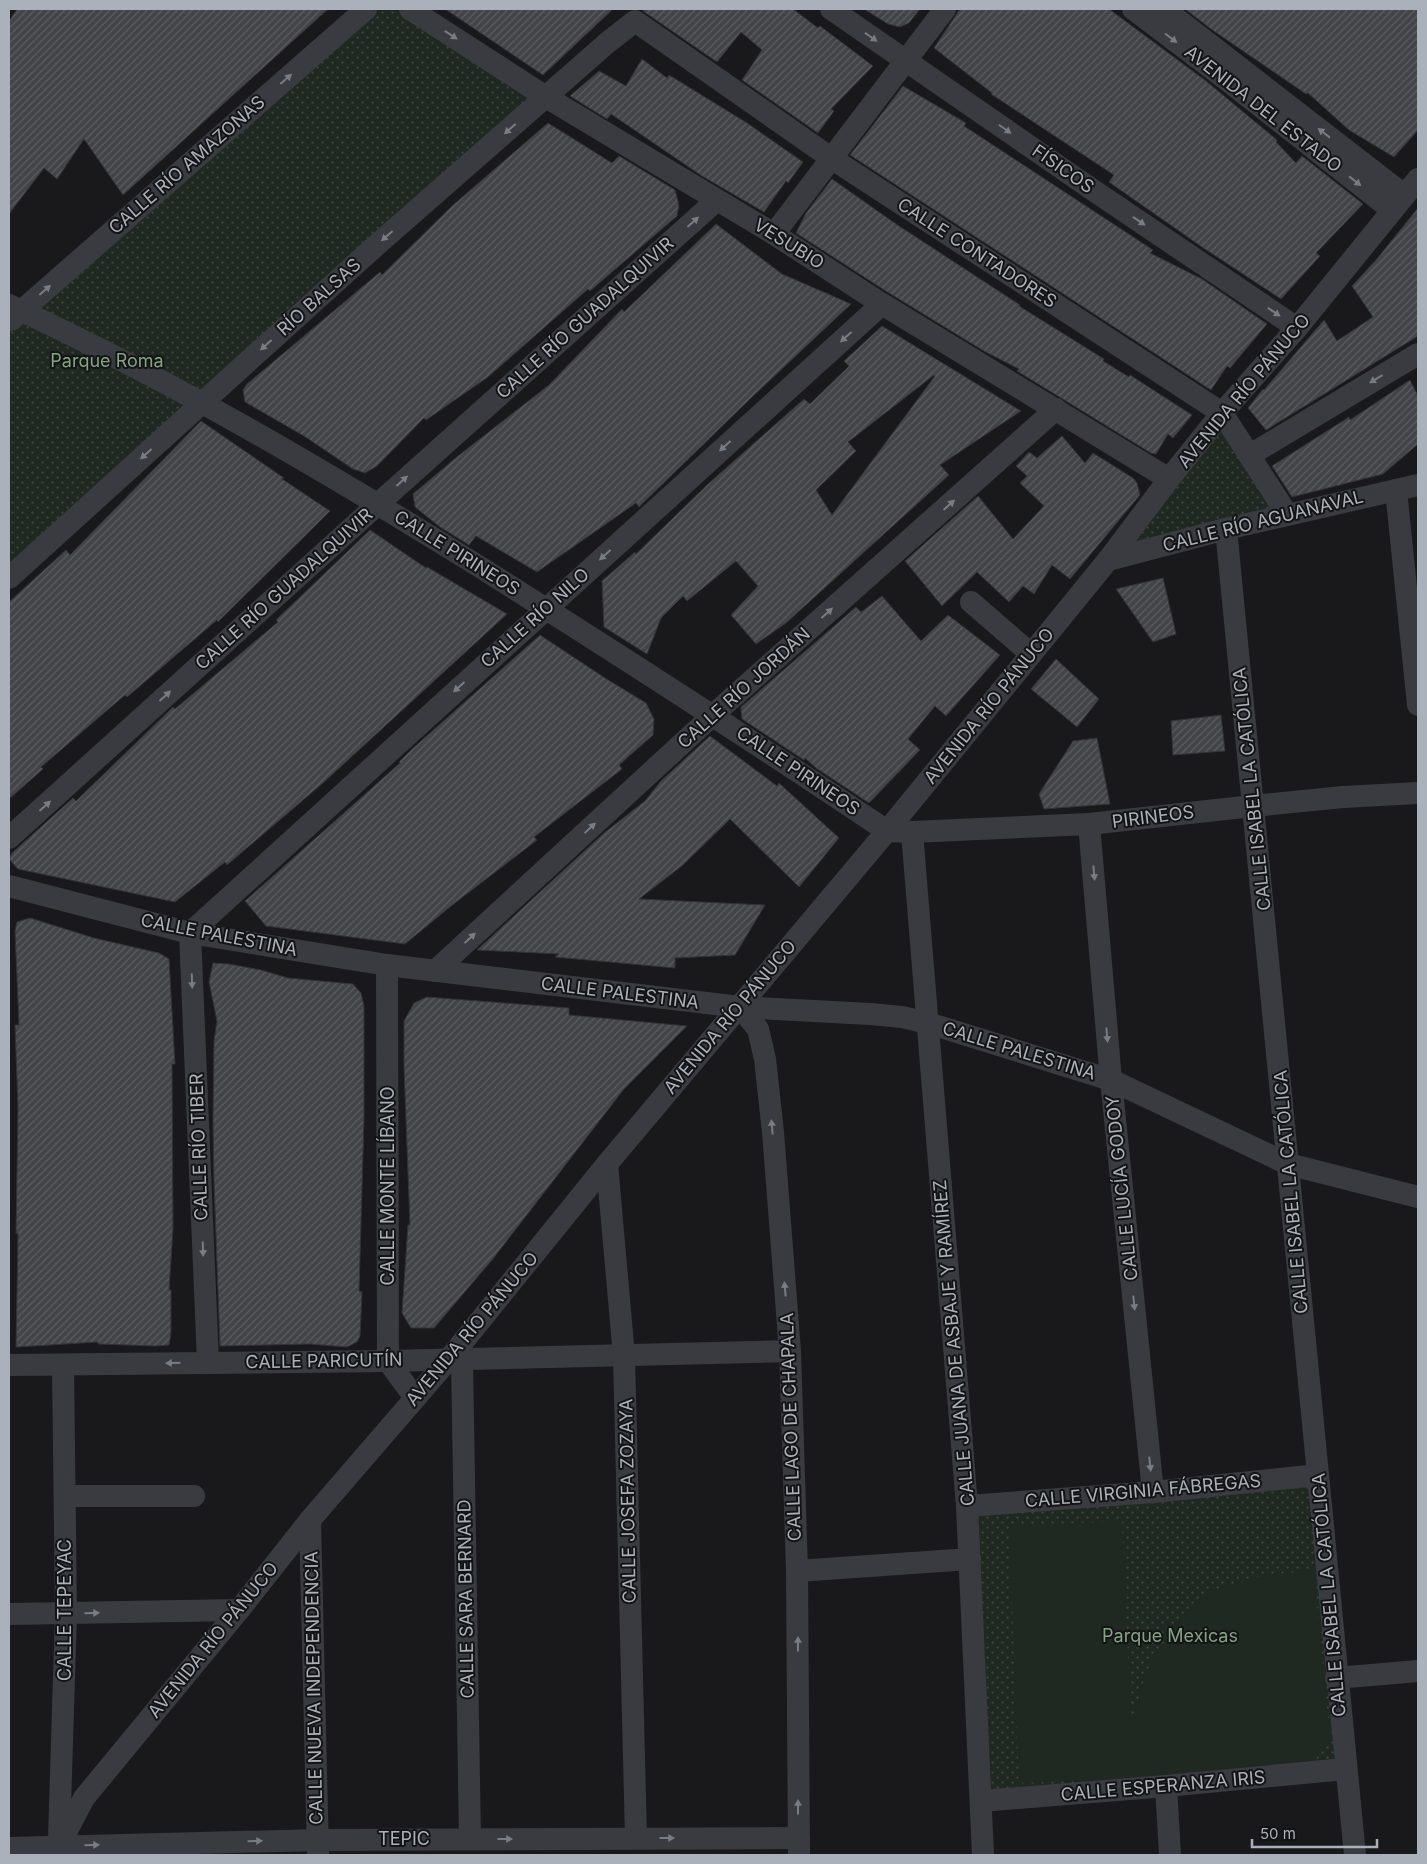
<svg xmlns="http://www.w3.org/2000/svg" width="1427" height="1864" viewBox="0 0 1427 1864" font-family="Inter,sans-serif">
  <style>
    .park { fill: url(#park-dots) }
    .pitch { fill: #202921 }
    .building { fill: url(#building-hatch); stroke: #333337; fill-rule: evenodd }
    .lines { fill: none; stroke-linecap: round; stroke-linejoin: round }
    .minor { stroke: #3a3b40; stroke-width: 22 }
    .oneway { fill: #787c83 }
    .labels { text-anchor: middle; stroke-width: 4; stroke-linejoin: round; paint-order: stroke }
    .street-label { font-size: 18px; fill: #abb1ba; stroke: #141416 }
    .park-label { font-size: 18px; fill: #84a582; stroke: #141416 }
  </style>
  <defs>
    <pattern id="park-dots" width="8" height="8" patternUnits="userSpaceOnUse" patternTransform="scale(1.25)"><rect width="8" height="8" fill="#202921"/><path d="M2 2h.1M6 6h.1" fill="none" stroke="#3e463f" stroke-width="1.8" stroke-linecap="round"/></pattern>
    <pattern id="building-hatch" width="6" height="6" patternUnits="userSpaceOnUse" patternTransform="scale(1.25)"><rect width="6" height="6" fill="#434448"/><path d="M-1 1l2-2M0 6l6-6M5 7l2-2" fill="none" stroke="#5b5d60"/></pattern>
  </defs>
  <rect width="100%" height="100%" fill="#19191b"/>
  <!-- park -->
  <g class="park">
    <path d="M369,9H408L546,97L9,578V322Z"/>
    <path d="M1222,413L1287,514L1108,560Z"/>
    <path d="M1318,1475L1345,1769L981,1801L967,1506Z"/>
  </g>
  <!-- pitch -->
  <path class="pitch" d="M1122,1521L1131,1724L1141,1688L1154,1657L1186,1613L1210,1592L1256,1577L1314,1570L1330,1741L1312,1763L1133,1779L1019,1783L1009,1526Z"/>
  <!-- building -->
  <g class="building">
    <path d="M17,9H328L123,195L84,139L57,179L44,168L9,214V21Z"/>
    <path d="M445,9H613L543,75Z"/>
    <path d="M644,9H793L818,28L820,26L873,66L831,109L834,111L818,133L742,80L762,50L741,32L717,62L643,11Z"/>
    <path d="M864,9H920L909,23L900,27L888,24Z"/>
    <path d="M960,9H1109L1206,81L1277,140L1276,142L1296,163L1302,156L1363,204L1316,253L1320,256L1281,299L1202,247L1109,182L1114,175L991,94L992,93L934,48Z"/>
    <path d="M1185,9H1418V130L1394,157L1349,130L1308,93L1306,94L1211,29Z"/>
    <path d="M642,59L667,78L669,75L747,123L803,162L788,183L786,181L764,212L702,176L611,114L607,119L570,96L599,71L626,86Z"/>
    <path d="M903,86L966,123L964,126L1153,250L1150,253L1202,279L1267,324L1230,368L1227,366L1211,390L850,155Z"/>
    <path d="M548,123L612,163L619,156L675,190L679,205L677,216L590,291L588,289L488,377L426,420L424,418L377,466L365,473L353,469L304,436L245,402L243,390L247,384L380,272L382,275L452,206Z"/>
    <path d="M832,179L896,224L1020,305L1019,306L1104,359L1103,361L1129,377L1130,375L1192,415L1173,438L1168,434L1156,454L1151,453L1017,371L1019,369L984,351L889,293L796,233L806,213Z"/>
    <path d="M1418,208V336L1266,430L1248,408L1263,389L1264,390L1324,320L1337,341L1373,317L1352,286L1376,260Z"/>
    <path d="M716,224L782,274L851,304L751,398L639,507L636,503L537,572L476,536L469,545L440,527L415,507L413,494L458,456L549,385L622,309L624,312Z"/>
    <path d="M882,326L1021,411L940,465L949,475L786,623L756,644L731,615L758,586L736,561L687,601L683,596L661,618L647,654L604,627L602,581L635,552L636,554L708,484L804,399L810,404L849,366L844,361ZM934,375L935,376L832,515L816,490L856,451L848,442Z"/>
    <path d="M1410,380L1418,396V444L1383,474L1292,497L1272,466L1349,417L1350,420Z"/>
    <path d="M201,421L284,478L282,479L330,511L218,622L217,620L127,697L125,695L41,767L43,769L9,799V602L66,550L70,555Z"/>
    <path d="M1062,436L1085,463L1093,453L1133,478L1137,483L1140,495L1070,579L1052,565L1034,594L1023,586L1009,602L977,572L942,606L905,561L978,496L1013,539L1044,506L1020,483L1027,476L1016,466L1029,452L1037,458Z"/>
    <path d="M370,530L426,568L427,567L507,614L323,783L227,865L225,862L175,902L18,869L9,859L12,853L73,798L76,801L173,707L175,709L278,622L276,620Z"/>
    <path d="M1163,578L1176,634L1153,642L1116,589Z"/>
    <path d="M882,596L921,641L948,615L1000,655L946,716L935,706L908,739L920,750L869,803L816,768L805,758L804,760L742,719L741,711V707L856,607L861,612Z"/>
    <path d="M540,635L605,678L646,703L654,719L653,735L619,765L622,769L534,837L537,840L451,906L405,944L266,926L245,901L400,763L399,762L411,750Z"/>
    <path d="M1056,659L1099,699L1077,727L1031,689Z"/>
    <path d="M1221,715L1225,751L1173,755L1171,721Z"/>
    <path d="M710,736L777,786L779,783L839,838L799,887L730,819L683,865L639,899L765,905L735,955L675,958V968L555,957L559,954L477,950L604,833L645,801L661,781Z"/>
    <path d="M1097,738L1110,804L1044,809L1039,794L1073,741Z"/>
    <path d="M30,918L94,938L159,953L169,959L175,1064H172L173,1229L169,1290H171V1333L169,1345L155,1346L98,1344V1342L16,1347L18,1233L16,1234L18,1107L15,1025H19L15,931L17,922Z"/>
    <path d="M213,963L229,964L261,970L288,978L353,984L361,993L364,1006V1119L359,1291L362,1292L360,1336L357,1342L347,1347L310,1344L220,1346L214,1180L213,1119L214,1041L217,1021L209,982Z"/>
    <path d="M427,997L569,1008V1015L687,1026L624,1089L492,1260L434,1328H411L402,1313L408,1225H410L404,1067V1021L414,1003Z"/>
  </g>
  <g class="lines">
    <!-- minor -->
    <g class="minor">
      <path d="M410,9L546,97L774,234L882,304L1169,479"/>
      <path d="M831,9L1093,190L1297,328"/>
      <path d="M1133,9L1228,81L1392,210"/>
      <path d="M1164,9L1404,195"/>
      <path d="M774,234L945,9"/>
      <path d="M9,305C169,379 322,469 472,562C612,650 750,739 887,831L912,832L1089,824L1253,806L1343,797L1418,793"/>
      <path d="M11,320L366,9"/>
      <path d="M1250,455L1418,354"/>
      <path d="M1396,490L1418,705"/>
      <path d="M1226,529L1355,1855"/>
      <path d="M1108,560L1226,529L1418,485"/>
      <path d="M9,578L371,250L607,43L635,21L831,158L1222,413L1287,514"/>
      <path d="M971,602L1031,654"/>
      <path d="M1089,824L1111,1080L1153,1492"/>
      <path d="M912,832L967,1506L983,1855"/>
      <path d="M9,838L378,504L717,200"/>
      <path d="M9,886L190,933L387,965L740,1007L870,1014L902,1017L928,1023L1111,1080L1288,1164L1418,1197"/>
      <path d="M387,965L388,1361L415,1398"/>
      <path d="M435,971L713,715L1056,409"/>
      <path d="M740,1007L758,1029L765,1059L773,1132L790,1351L797,1571L799,1855"/>
      <path d="M607,1164L624,1356L636,1838"/>
      <path d="M462,1359L470,1839"/>
      <path d="M208,1362L190,933L882,304"/>
      <path d="M9,1365L388,1361L790,1351"/>
      <path d="M65,1496H194"/>
      <path d="M967,1506L1153,1492L1318,1475"/>
      <path d="M310,1520L318,1854"/>
      <path d="M797,1571L970,1559"/>
      <path d="M9,1614L239,1610"/>
      <path d="M1336,1678L1418,1671"/>
      <path d="M1166,1786L1170,1855"/>
      <path d="M981,1801L1166,1786L1345,1769"/>
      <path d="M59,1839L66,1613L63,1365"/>
      <path d="M9,1848L318,1840L799,1838"/>
      <path d="M45,1855L59,1846L84,1798L239,1610L310,1520L449,1359L607,1164L887,831L1108,560L1169,479L1222,413L1297,328L1418,179"/>
    </g>
  </g>
  <!-- one-way arrows -->
  <defs><path id="oneway-solid" d="M-6-.8H1V-3.2L6.5 0L1 3.2V.8H-6Z" transform="scale(1.25)"/></defs>
  <g class="oneway">
    <use href="#oneway-solid" transform="translate(451 35) rotate(33)"/>
    <use href="#oneway-solid" transform="translate(871 37) rotate(35)"/>
    <use href="#oneway-solid" transform="translate(1171 38) rotate(37)"/>
    <use href="#oneway-solid" transform="translate(286 79) rotate(-41)"/>
    <use href="#oneway-solid" transform="translate(510 129) rotate(139)"/>
    <use href="#oneway-solid" transform="translate(1005 129) rotate(35)"/>
    <use href="#oneway-solid" transform="translate(1324 133) rotate(-142)"/>
    <use href="#oneway-solid" transform="translate(1355 181) rotate(38)"/>
    <use href="#oneway-solid" transform="translate(1139 221) rotate(34)"/>
    <use href="#oneway-solid" transform="translate(693 222) rotate(-42)"/>
    <use href="#oneway-solid" transform="translate(387 236) rotate(139)"/>
    <use href="#oneway-solid" transform="translate(45 290) rotate(-41)"/>
    <use href="#oneway-solid" transform="translate(1274 312) rotate(34)"/>
    <use href="#oneway-solid" transform="translate(846 337) rotate(138)"/>
    <use href="#oneway-solid" transform="translate(266 345) rotate(138)"/>
    <use href="#oneway-solid" transform="translate(1376 379) rotate(149)"/>
    <use href="#oneway-solid" transform="translate(725 446) rotate(138)"/>
    <use href="#oneway-solid" transform="translate(146 454) rotate(138)"/>
    <use href="#oneway-solid" transform="translate(402 481) rotate(-42)"/>
    <use href="#oneway-solid" transform="translate(949 505) rotate(-42)"/>
    <use href="#oneway-solid" transform="translate(605 555) rotate(138)"/>
    <use href="#oneway-solid" transform="translate(827 613) rotate(-42)"/>
    <use href="#oneway-solid" transform="translate(459 687) rotate(138)"/>
    <use href="#oneway-solid" transform="translate(165 696) rotate(-42)"/>
    <use href="#oneway-solid" transform="translate(45 806) rotate(-42)"/>
    <use href="#oneway-solid" transform="translate(590 828) rotate(-43)"/>
    <use href="#oneway-solid" transform="translate(1094 873) rotate(85)"/>
    <use href="#oneway-solid" transform="translate(470 938) rotate(-43)"/>
    <use href="#oneway-solid" transform="translate(192 981) rotate(88)"/>
    <use href="#oneway-solid" transform="translate(1107 1035) rotate(85)"/>
    <use href="#oneway-solid" transform="translate(772 1127) rotate(-95)"/>
    <use href="#oneway-solid" transform="translate(203 1249) rotate(88)"/>
    <use href="#oneway-solid" transform="translate(785 1289) rotate(-95)"/>
    <use href="#oneway-solid" transform="translate(1134 1303) rotate(84)"/>
    <use href="#oneway-solid" transform="translate(173 1363) rotate(179)"/>
    <use href="#oneway-solid" transform="translate(1150 1464) rotate(84)"/>
    <use href="#oneway-solid" transform="translate(92 1613) rotate(-1)"/>
    <use href="#oneway-solid" transform="translate(798 1644) rotate(-90)"/>
    <use href="#oneway-solid" transform="translate(798 1807) rotate(-90)"/>
    <use href="#oneway-solid" transform="translate(667 1838)"/>
    <use href="#oneway-solid" transform="translate(505 1839)"/>
    <use href="#oneway-solid" transform="translate(255 1841) rotate(-1)"/>
    <use href="#oneway-solid" transform="translate(92 1845) rotate(-1)"/>
  </g>
  <g class="labels">
    <!-- street labels -->
    <g class="street-label">
      <text transform="translate(1263 109) rotate(38)" y="6">AVENIDA DEL ESTADO</text>
      <text transform="translate(187 165) rotate(-41)" y="6">CALLE RÍO AMAZONAS</text>
      <text transform="translate(1063 169) rotate(35)" y="6">FÍSICOS</text>
      <text transform="translate(789 244) rotate(32)" y="6">VESUBIO</text>
      <text transform="translate(977 253) rotate(33)" y="6">CALLE CONTADORES</text>
      <text transform="translate(319 297) rotate(-42)" y="6">RÍO BALSAS</text>
      <text transform="translate(585 318) rotate(-42)" y="6">CALLE RÍO GUADALQUIVIR</text>
      <text transform="translate(1244 391) rotate(-50)" y="6">AVENIDA RÍO PÁNUCO</text>
      <text transform="translate(1263 521) rotate(-14)" y="6">CALLE RÍO AGUANAVAL</text>
      <text transform="translate(457 553) rotate(32)" y="6">CALLE PIRINEOS</text>
      <text transform="translate(284 589) rotate(-42)" y="6">CALLE RÍO GUADALQUIVIR</text>
      <text transform="translate(535 618) rotate(-42)" y="6">CALLE RÍO NILO</text>
      <text transform="translate(744 688) rotate(-42)" y="6">CALLE RÍO JORDÁN</text>
      <text transform="translate(989 706) rotate(-51)" y="6">AVENIDA RÍO PÁNUCO</text>
      <text transform="translate(798 771) rotate(34)" y="6">CALLE PIRINEOS</text>
      <text transform="translate(1252 789) rotate(-96)" y="6">CALLE ISABEL LA CATÓLICA</text>
      <text transform="translate(1153 817) rotate(-7)" y="6">PIRINEOS</text>
      <text transform="translate(219 935) rotate(11)" y="6">CALLE PALESTINA</text>
      <text transform="translate(620 993) rotate(7)" y="6">CALLE PALESTINA</text>
      <text transform="translate(730 1017) rotate(-50)" y="6">AVENIDA RÍO PÁNUCO</text>
      <text transform="translate(1019 1051) rotate(17)" y="6">CALLE PALESTINA</text>
      <text transform="translate(199 1147) rotate(-92)" y="6">CALLE RÍO TIBER</text>
      <text transform="translate(388 1186) rotate(-90)" y="6">CALLE MONTE LÍBANO</text>
      <text transform="translate(1122 1188) rotate(-96)" y="6">CALLE LUCÍA GODOY</text>
      <text transform="translate(1291 1192) rotate(-95)" y="6">CALLE ISABEL LA CATÓLICA</text>
      <text transform="translate(472 1329) rotate(-50)" y="6">AVENIDA RÍO PÁNUCO</text>
      <text transform="translate(954 1343) rotate(-95)" y="6">CALLE JUANA DE ASBAJE Y RAMÍREZ</text>
      <text transform="translate(324 1361) rotate(-1)" y="6">CALLE PARICUTÍN</text>
      <text transform="translate(791 1427) rotate(-92)" y="6">CALLE LAGO DE CHAPALA</text>
      <text transform="translate(1143 1491) rotate(-5)" y="6">CALLE VIRGINIA FÁBREGAS</text>
      <text transform="translate(628 1501) rotate(-91)" y="6">CALLE JOSEFA ZOZAYA</text>
      <text transform="translate(1329 1595) rotate(-95)" y="6">CALLE ISABEL LA CATÓLICA</text>
      <text transform="translate(466 1599) rotate(-91)" y="6">CALLE SARA BERNARD</text>
      <text transform="translate(65 1610) rotate(-90)" y="6">CALLE TEPEYAC</text>
      <text transform="translate(213 1640) rotate(-51)" y="6">AVENIDA RÍO PÁNUCO</text>
      <text transform="translate(314 1688) rotate(-91)" y="6">CALLE NUEVA INDEPENDENCIA</text>
      <text transform="translate(1163 1786) rotate(-5)" y="6">CALLE ESPERANZA IRIS</text>
      <text x="404" y="1845">TEPIC</text>
    </g>
    <!-- park labels -->
    <g class="park-label">
      <text x="107" y="367">Parque Roma</text>
      <text x="1170" y="1642">Parque Mexicas</text>
    </g>
  </g>
  <!-- border -->
  <rect width="1427" height="1864" fill="none" stroke="#abb1ba" stroke-width="20"/>
  <!-- scale -->
  <path d="M1252 1839v8h125v-8" fill="none" stroke="#abb1ba" stroke-width="2.5"/>
  <text x="1260" y="1839" font-size="15" fill="#abb1ba" stroke="#141416" stroke-width="4" paint-order="stroke">50 m</text>
</svg>
